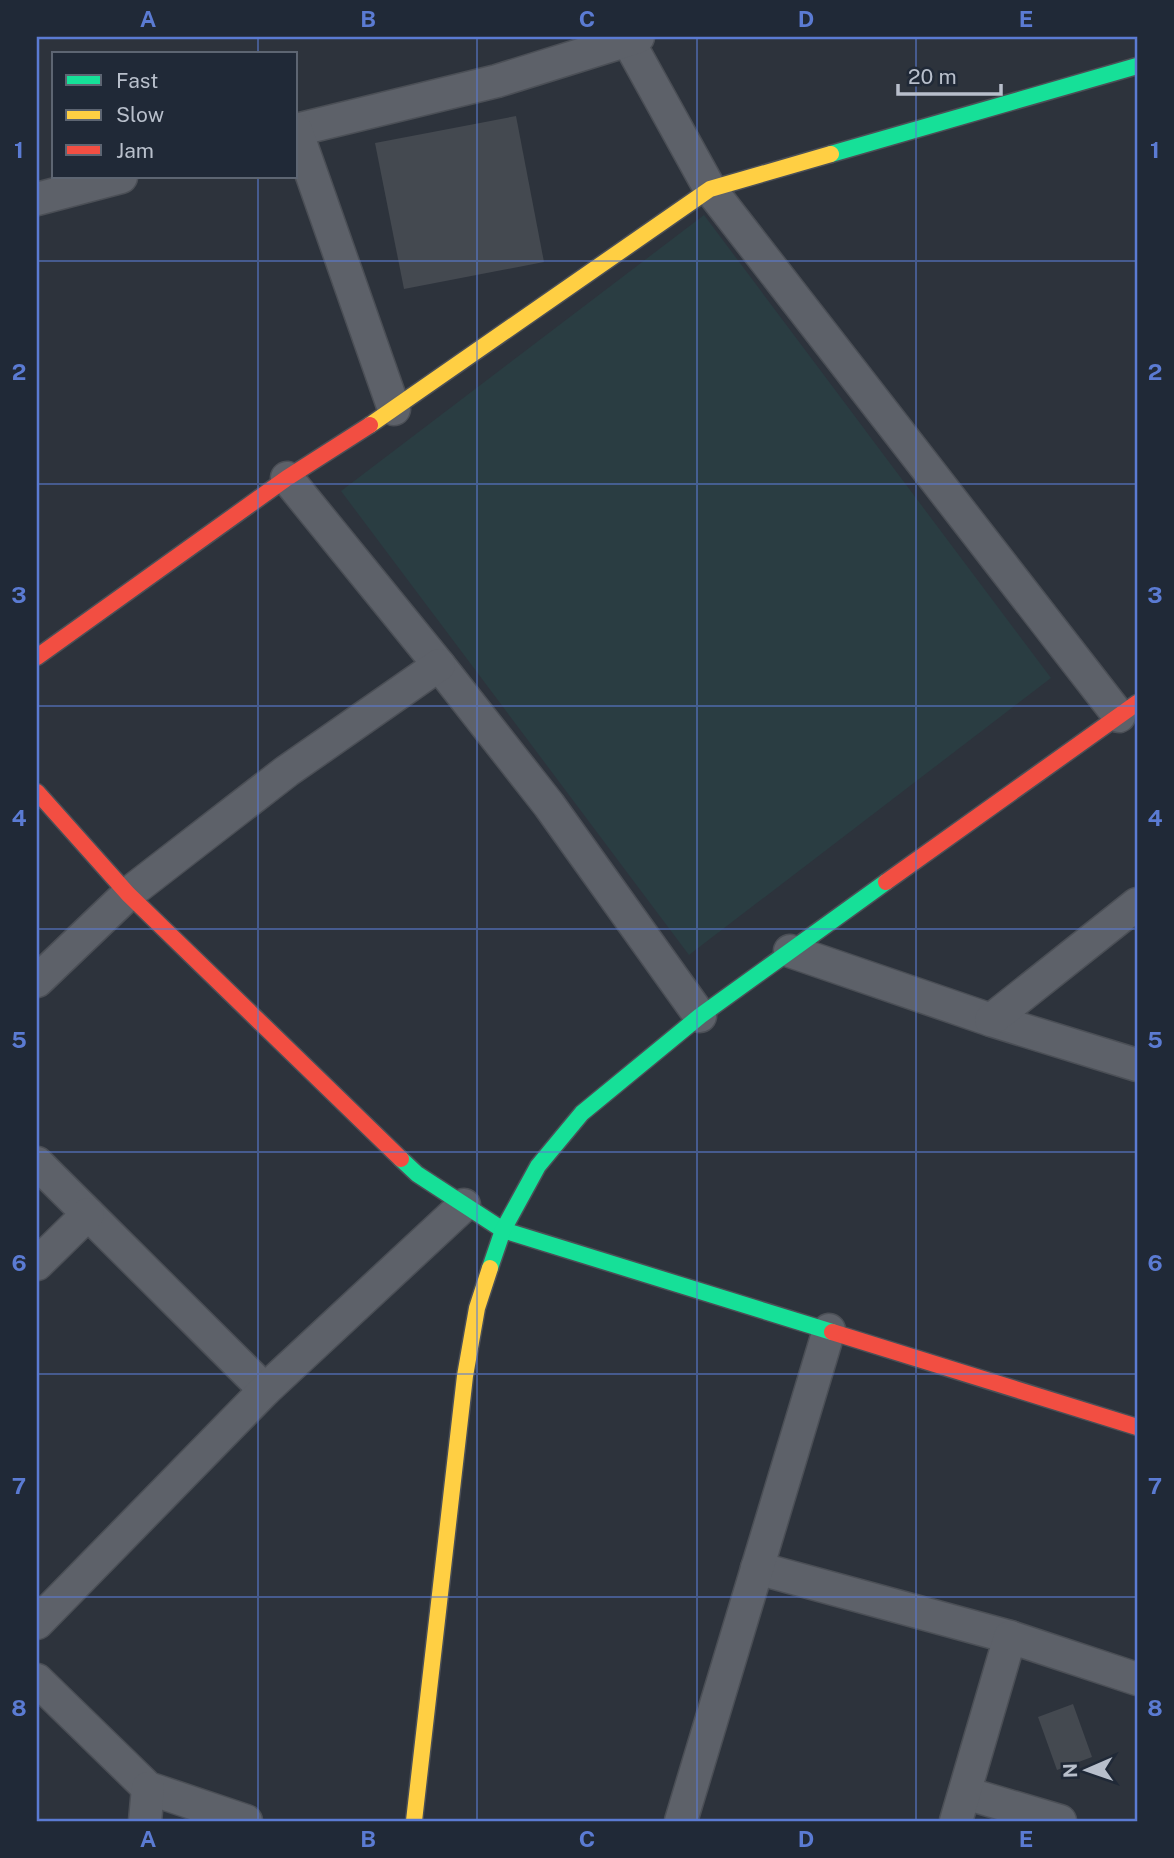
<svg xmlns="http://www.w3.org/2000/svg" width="1174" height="1858" viewBox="0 0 1174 1858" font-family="'Public Sans',sans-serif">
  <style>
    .green { fill: #2a3d42 }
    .building { fill: #444950 }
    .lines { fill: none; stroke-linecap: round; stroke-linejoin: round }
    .street-casing { stroke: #4b4f56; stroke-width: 35 }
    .fast-casing { stroke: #4b4f56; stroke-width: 19 }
    .slow-casing { stroke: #4b4f56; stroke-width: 19 }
    .jam-casing { stroke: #4b4f56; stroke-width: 19 }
    .street { stroke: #5d6169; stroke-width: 32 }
    .fast { stroke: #16e098; stroke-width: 16 }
    .slow { stroke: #ffcf43; stroke-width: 16 }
    .jam { stroke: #f24e42; stroke-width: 16 }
    .grid { fill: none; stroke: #5b7bd3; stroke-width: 2; stroke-opacity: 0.55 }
    .neatline { fill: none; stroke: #5b7bd3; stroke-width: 2.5 }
    .grid-label { font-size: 23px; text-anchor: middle; font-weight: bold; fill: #5b7bd3 }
  </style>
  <rect width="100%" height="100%" fill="#2d333c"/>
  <!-- green -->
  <path class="green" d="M704,215L1051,678L689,955L341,491Z"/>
  <!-- building -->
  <g class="building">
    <path d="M516,116L544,262L404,289L375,143Z"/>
    <path d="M1073,1704L1092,1757L1057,1770L1038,1717Z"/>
  </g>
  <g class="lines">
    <!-- street casing -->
    <g class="street-casing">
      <g id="street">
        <path d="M626,37L710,189L1119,716"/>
        <path d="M296,130L497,81L638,37"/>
        <path d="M296,130L394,409"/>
        <path d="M37,199L121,177"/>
        <path d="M287,478L439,665L549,805L700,1016"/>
        <path d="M790,951L991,1020L1137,1065"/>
        <path d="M37,981L128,894L287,771L439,665"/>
        <path d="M991,1020L1137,904"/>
        <path d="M37,1163L265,1390"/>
        <path d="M37,1264L88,1214"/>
        <path d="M757,1568L1010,1637"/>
        <path d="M37,1623L265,1390L464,1205"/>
        <path d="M37,1680L148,1788L246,1821"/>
        <path d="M965,1793L1060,1821"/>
        <path d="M145,1821L148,1788"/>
        <path d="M681,1821L829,1330"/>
        <path d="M956,1821L1010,1637L1137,1679"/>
      </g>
    </g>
    <!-- fast casing -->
    <g class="fast-casing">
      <g id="fast">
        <path d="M831,154L1137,66"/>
        <path d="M401,1159L417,1174L503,1230L832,1332"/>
        <path d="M490,1268L503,1230L538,1166L582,1113L700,1016L886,882"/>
      </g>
    </g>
    <!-- slow casing -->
    <g class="slow-casing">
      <g id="slow">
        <path d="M370,425L710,189L831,154"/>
        <path d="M414,1821L465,1376L477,1308L490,1268"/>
      </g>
    </g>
    <!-- jam casing -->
    <g class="jam-casing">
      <g id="jam">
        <path d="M37,657L287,478L370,425"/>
        <path d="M37,792L128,894L401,1159"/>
        <path d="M886,882L1137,703"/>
        <path d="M832,1332L1137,1427"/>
      </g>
    </g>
    <!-- street -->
    <use href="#street" class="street"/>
    <!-- fast -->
    <use href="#fast" class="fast"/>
    <!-- slow -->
    <use href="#slow" class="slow"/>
    <!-- jam -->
    <use href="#jam" class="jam"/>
  </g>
  <!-- grid -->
  <path class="grid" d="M258,37V54M477,37V1821M697,37V1821M916,37V1821M258,177V1821M37,261H1137M37,484H1137M37,706H1137M37,929H1137M37,1152H1137M37,1374H1137M37,1597H1137"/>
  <!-- border -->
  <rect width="1174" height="1858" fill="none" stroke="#202937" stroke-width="77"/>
  <!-- legend -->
  <rect x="52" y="52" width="245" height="126" fill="#202937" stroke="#5d6572" stroke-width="2"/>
  <rect x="66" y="75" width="35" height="10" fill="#16e098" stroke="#5d6572" stroke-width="2"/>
  <text x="116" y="88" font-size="21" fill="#b8bfcb">Fast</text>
  <rect x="66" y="110" width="35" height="10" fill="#ffcf43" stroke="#5d6572" stroke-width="2"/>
  <text x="116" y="122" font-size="21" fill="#b8bfcb">Slow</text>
  <rect x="66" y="145" width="35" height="10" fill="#f24e42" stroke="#5d6572" stroke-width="2"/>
  <text x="116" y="158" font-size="21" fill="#b8bfcb">Jam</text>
  <!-- north arrow -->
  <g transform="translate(1087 1770) rotate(268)" stroke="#202937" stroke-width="5" paint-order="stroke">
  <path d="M0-5L12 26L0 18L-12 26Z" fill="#b8bfcb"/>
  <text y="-10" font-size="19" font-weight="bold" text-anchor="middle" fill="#b8bfcb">N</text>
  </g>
  <!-- scale -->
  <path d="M898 84v10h103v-10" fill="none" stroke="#b8bfcb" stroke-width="3.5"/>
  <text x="908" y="84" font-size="21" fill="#b8bfcb" stroke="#202937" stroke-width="5" paint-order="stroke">20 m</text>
  <rect x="38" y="38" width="1098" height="1782" class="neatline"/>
  <g class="grid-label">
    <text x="148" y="27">A</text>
    <text x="368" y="27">B</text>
    <text x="587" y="27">C</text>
    <text x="806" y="27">D</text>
    <text x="1026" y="27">E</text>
    <text x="19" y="158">1</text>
    <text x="1155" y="158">1</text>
    <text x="19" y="380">2</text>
    <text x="1155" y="380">2</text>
    <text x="19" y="603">3</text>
    <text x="1155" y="603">3</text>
    <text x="19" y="826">4</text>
    <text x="1155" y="826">4</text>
    <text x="19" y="1048">5</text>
    <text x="1155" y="1048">5</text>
    <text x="19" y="1271">6</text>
    <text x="1155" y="1271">6</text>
    <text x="19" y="1494">7</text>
    <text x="1155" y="1494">7</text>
    <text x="19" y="1716">8</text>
    <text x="1155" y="1716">8</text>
    <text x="148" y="1847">A</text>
    <text x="368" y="1847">B</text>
    <text x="587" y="1847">C</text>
    <text x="806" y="1847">D</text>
    <text x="1026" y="1847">E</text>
  </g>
</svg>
